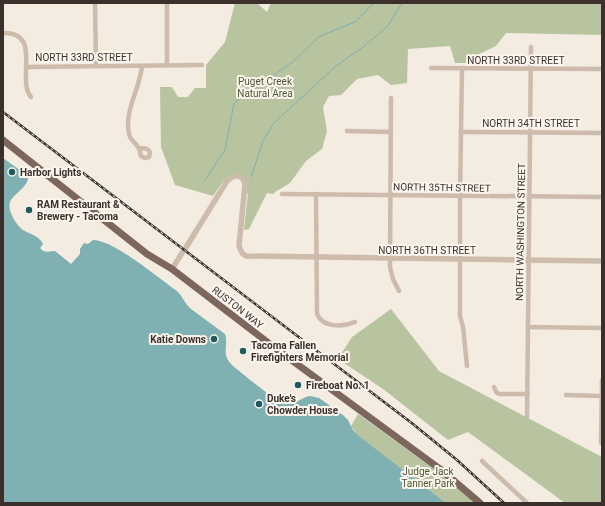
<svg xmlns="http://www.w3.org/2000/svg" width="605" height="506" viewBox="0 0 605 506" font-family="Roboto,sans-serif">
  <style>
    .green { fill: #b8c4a0 }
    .water { fill: #7fb0b2 }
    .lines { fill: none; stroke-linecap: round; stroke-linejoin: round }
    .stream { stroke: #7fb0b2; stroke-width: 1 }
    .minor { stroke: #cdbbac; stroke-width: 4.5 }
    .tertiary { stroke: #cdbbac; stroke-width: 5.5 }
    .primary { stroke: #7d675c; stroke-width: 7 }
    .rail-casing { stroke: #3b302b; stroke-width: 2.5 }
    .rail { stroke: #fbf5ee; stroke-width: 1; stroke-dasharray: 3; stroke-linecap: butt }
    .poi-dot { fill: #1f5a5e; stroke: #fbf5ee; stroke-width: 1.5 }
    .labels { text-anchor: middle; stroke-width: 4; stroke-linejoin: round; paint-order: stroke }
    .street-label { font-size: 10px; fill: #3b302b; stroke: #fbf5ee }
    .park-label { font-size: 10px; fill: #4a5a2e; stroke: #fbf5ee }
    .poi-label { font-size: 10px; font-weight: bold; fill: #3b302b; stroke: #fbf5ee; text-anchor: start }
  </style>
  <rect width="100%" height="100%" fill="#f4ebe1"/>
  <!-- green -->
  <g class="green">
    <path d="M235,3H257L267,12L271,3H602V35L506,33L496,46L479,54L470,63H455L450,46L408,49L407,83L391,85L378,75L357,79L341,95L329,96L323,107L327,131L322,149L306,161L290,183L275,192L274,194L267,193L249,229L244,230L248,193H247L243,177L224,180L213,196L175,185L161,147L160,87H172L178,97H188L195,88H206V65L225,42Z"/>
    <path d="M391,309L439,371L602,457V503H565L468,432L448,440L383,389L338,359L352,337Z"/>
    <path d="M358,414L441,474L475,503H446L359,437L351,426Z"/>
  </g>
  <!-- water -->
  <path class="water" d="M3,158L28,176C29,187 14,193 10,202C7,211 17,227 25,231C32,235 39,236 43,244L40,248C45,254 48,251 55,251L71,264L80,254V249L84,243L88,244L93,240C114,240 158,278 177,291C183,297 185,304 191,309L225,334C229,347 220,354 233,366C243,374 279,405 290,404C297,403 303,397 310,396L319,398L343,415L348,420L353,430L360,437L446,503H3Z"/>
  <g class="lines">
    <!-- stream -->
    <g class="stream">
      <path d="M251,177L263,141L274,123L336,66L363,47L387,27L402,3"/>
      <path d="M205,180L225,150L234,103L295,60L320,36L355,22L374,3"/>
    </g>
    <!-- minor -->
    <g class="minor">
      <path d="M95,3L96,66"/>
      <path d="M3,33C43,32 16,79 31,97"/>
      <path d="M167,65V3"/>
      <path d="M26,67L202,65"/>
      <path d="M431,68L602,69"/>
      <path d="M462,68L460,196V316L463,327L467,366"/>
      <path d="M391,98L390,267L393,279L399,291"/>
      <path d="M347,131L391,132"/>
      <path d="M461,132L602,133"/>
      <path d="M139,148C144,148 149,148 150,153L149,157L145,158L141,156C140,153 140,149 138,147C135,142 130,140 129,134C124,110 140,89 142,66"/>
      <path d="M282,194L602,197"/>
      <path d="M316,194L317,314C323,328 343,327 355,322"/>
      <path d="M528,327L602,328"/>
      <path d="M494,387L496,392L499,394H528"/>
      <path d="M566,395L602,396"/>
      <path d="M527,417L531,47"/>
      <path d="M601,443L602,380"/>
      <path d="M482,461L527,503"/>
    </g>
    <!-- tertiary -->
    <g class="tertiary">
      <path d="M185,249L227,181C232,176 237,174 243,179L245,185L239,246L242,253L246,256L602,261"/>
      <path d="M172,269L182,253"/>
    </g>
    <!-- primary -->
    <path class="primary" d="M3,140L147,254L172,269L275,348L440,469L480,503"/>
    <!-- rail casing -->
    <g class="rail-casing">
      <path id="rail" d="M3,112L413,424L457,460L504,503"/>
    </g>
    <!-- rail -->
    <use href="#rail" class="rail"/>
  </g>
  <!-- markers -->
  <g class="poi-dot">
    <circle cx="12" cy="172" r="4"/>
    <circle cx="29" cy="210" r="4"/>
    <circle cx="214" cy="339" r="4"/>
    <circle cx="243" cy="351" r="4"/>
    <circle cx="298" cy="385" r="4"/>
    <circle cx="259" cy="404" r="4"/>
  </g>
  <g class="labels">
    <!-- street labels -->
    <g class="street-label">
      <text x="84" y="61">NORTH 33RD STREET</text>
      <text x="516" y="64">NORTH 33RD STREET</text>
      <text x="531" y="127">NORTH 34TH STREET</text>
      <text transform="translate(442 187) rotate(1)" y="4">NORTH 35TH STREET</text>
      <text transform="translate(520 232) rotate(-89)" y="4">NORTH WASHINGTON STREET</text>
      <text x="427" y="254">NORTH 36TH STREET</text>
      <text transform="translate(238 307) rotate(38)" y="4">RUSTON WAY</text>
    </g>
    <!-- park labels -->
    <g class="park-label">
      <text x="265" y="85">Puget Creek<tspan x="265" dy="12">Natural Area</tspan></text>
      <text x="428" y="475">Judge Jack<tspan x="428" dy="12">Tanner Park</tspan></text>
    </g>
    <!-- poi labels -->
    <g class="poi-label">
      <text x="20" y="176">Harbor Lights</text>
      <text x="37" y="208">RAM Restaurant &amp;<tspan x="37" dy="12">Brewery - Tacoma</tspan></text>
      <text x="206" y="343" text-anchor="end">Katie Downs</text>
      <text x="251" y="349">Tacoma Fallen<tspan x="251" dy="12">Firefighters Memorial</tspan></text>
      <text x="306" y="389">Fireboat No. 1</text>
      <text x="267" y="402">Duke's<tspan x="267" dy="12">Chowder House</tspan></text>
    </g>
  </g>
  <!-- border -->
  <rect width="605" height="506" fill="none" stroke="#3b302b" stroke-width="8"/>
</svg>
